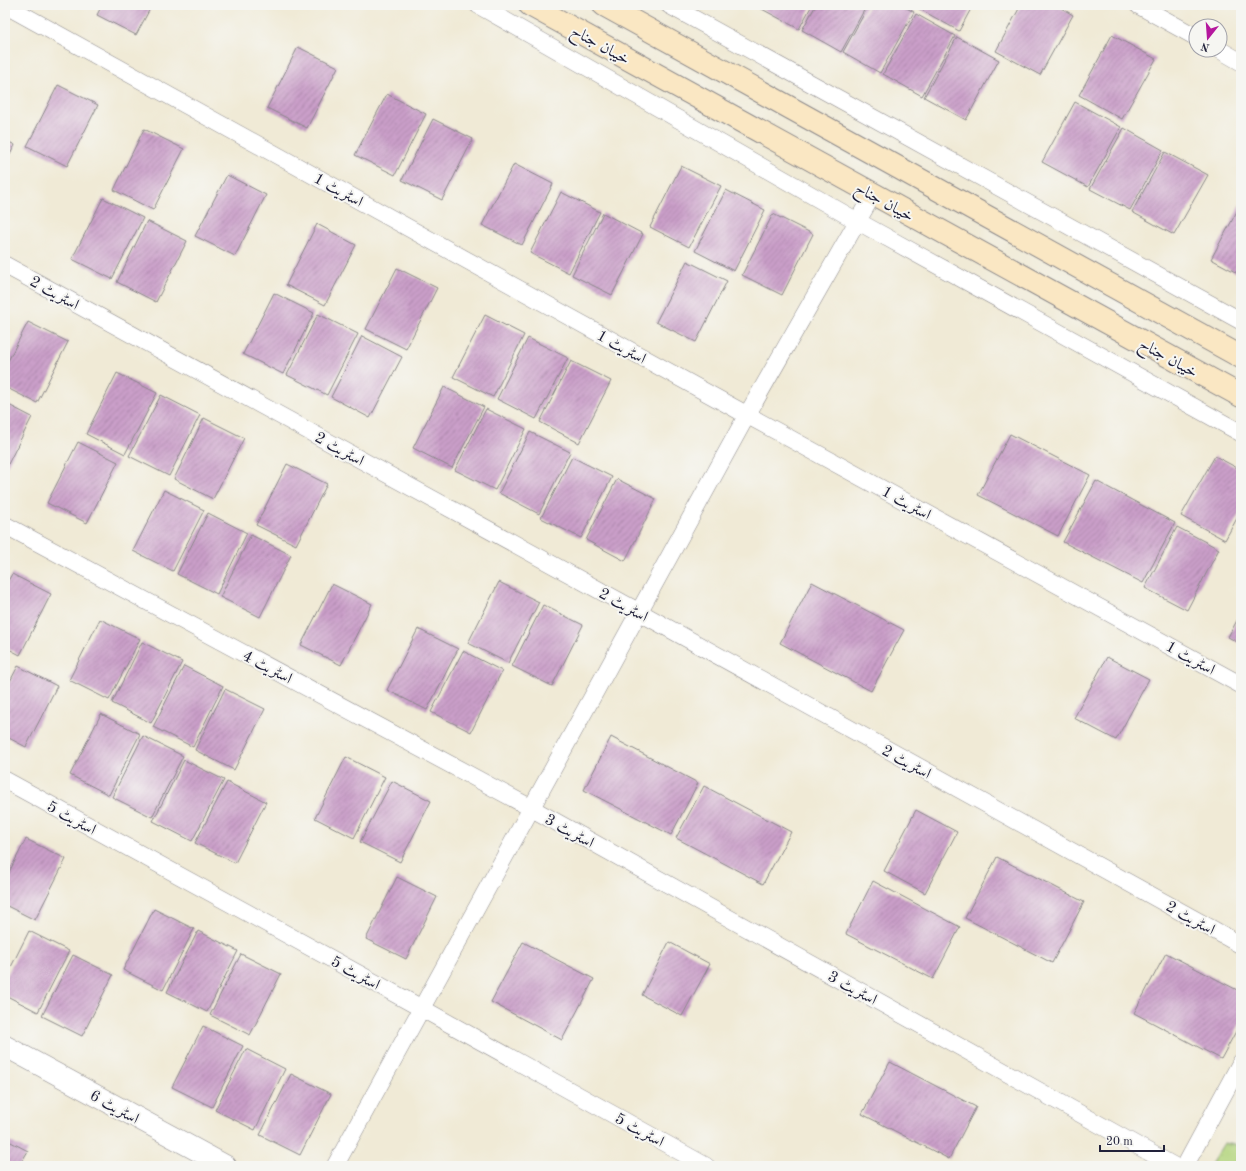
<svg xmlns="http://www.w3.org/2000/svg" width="1246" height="1171" viewBox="0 0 1246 1171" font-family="'Old Standard TT',Amiri,serif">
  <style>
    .grass { fill: url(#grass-tufts); stroke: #6a7b5c }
    .building { fill: url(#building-hatch) }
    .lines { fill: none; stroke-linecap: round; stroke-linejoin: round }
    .minor-casing { stroke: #898688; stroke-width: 18 }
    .tertiary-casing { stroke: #898688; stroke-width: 22 }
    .secondary-casing { stroke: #898688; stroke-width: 24 }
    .minor { stroke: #fff; stroke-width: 17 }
    .tertiary { stroke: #fff; stroke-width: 21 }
    .secondary { stroke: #fae7c3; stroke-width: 22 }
    .labels { text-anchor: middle; stroke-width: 4; stroke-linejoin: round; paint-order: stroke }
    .street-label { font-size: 16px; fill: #22223b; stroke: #f6f6f2 }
  </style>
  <defs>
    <pattern id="grass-tufts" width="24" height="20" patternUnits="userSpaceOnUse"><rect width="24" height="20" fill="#b2d47c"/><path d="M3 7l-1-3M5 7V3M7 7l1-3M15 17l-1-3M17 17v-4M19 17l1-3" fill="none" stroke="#99b66c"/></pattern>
    <pattern id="building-hatch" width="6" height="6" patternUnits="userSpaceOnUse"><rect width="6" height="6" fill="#ca9fc9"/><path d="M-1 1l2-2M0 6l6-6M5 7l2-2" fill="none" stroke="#a481a4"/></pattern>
  </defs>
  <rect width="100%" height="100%" fill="#f6f6f2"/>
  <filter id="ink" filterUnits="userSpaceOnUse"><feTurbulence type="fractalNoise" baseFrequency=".025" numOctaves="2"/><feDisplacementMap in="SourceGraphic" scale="8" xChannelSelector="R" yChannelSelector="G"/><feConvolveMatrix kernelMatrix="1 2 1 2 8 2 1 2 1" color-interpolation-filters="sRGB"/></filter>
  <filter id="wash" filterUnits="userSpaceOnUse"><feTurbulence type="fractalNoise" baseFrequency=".012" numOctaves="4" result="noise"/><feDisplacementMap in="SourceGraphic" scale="16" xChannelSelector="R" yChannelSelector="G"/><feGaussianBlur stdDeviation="0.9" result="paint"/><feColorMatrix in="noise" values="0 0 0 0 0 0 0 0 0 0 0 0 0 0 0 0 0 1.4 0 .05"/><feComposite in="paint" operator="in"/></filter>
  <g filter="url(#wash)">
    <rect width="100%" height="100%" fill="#f0ead6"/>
    <!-- grass -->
    <path class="grass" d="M1224,1143L1241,1146V1166H1210Z"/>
    <g id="blocks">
      <!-- building -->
      <g class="building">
        <path d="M102,5H152L136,35L97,15Z"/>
        <path d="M762,5H812L799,29L760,8Z"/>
        <path d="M816,5H867L841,52L802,30Z"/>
        <path d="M869,5H901L914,12L880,73L843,52Z"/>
        <path d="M917,5H973L959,31L916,7Z"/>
        <path d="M1021,5H1056L1073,15L1040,75L996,51Z"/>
        <path d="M916,14L955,36L922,96L883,74Z"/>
        <path d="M1112,35L1156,59L1122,119L1079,95Z"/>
        <path d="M957,37L999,60L966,120L924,97Z"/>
        <path d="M298,47L338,67L307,128L267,108Z"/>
        <path d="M58,85L98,105L67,166L27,146Z"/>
        <path d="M387,94L426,114L395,175L355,155Z"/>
        <path d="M1075,102L1121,127L1088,187L1042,162Z"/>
        <path d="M433,119L473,139L442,200L402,180Z"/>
        <path d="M1124,128L1163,150L1130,210L1090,189Z"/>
        <path d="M144,129L184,149L153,210L114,190Z"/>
        <path d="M5,140L15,145L5,164Z"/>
        <path d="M1165,152L1208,175L1174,235L1132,212Z"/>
        <path d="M514,164L553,184L522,245L482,225Z"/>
        <path d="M681,166L721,186L689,247L650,227Z"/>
        <path d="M227,175L266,195L235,256L195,236Z"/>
        <path d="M726,190L765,210L734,271L695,251Z"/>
        <path d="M561,192L600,212L569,273L530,253Z"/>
        <path d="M103,198L143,218L112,279L72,259Z"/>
        <path d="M1241,204V275L1211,259Z"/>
        <path d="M603,213L643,234L612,295L572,275Z"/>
        <path d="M773,214L813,234L782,295L742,275Z"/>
        <path d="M147,221L187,241L156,302L117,282Z"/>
        <path d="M317,224L356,245L325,305L286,285Z"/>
        <path d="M687,261L727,281L696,342L656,322Z"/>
        <path d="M397,268L437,288L406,349L366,329Z"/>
        <path d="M274,293L314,313L283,374L243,354Z"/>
        <path d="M318,314L358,334L327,395L287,375Z"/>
        <path d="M485,315L524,335L493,397L453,377Z"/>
        <path d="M28,322L68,342L37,403L5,387V367Z"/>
        <path d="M362,336L402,357L370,418L331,397Z"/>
        <path d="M528,338L568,358L536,419L497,399Z"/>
        <path d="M571,361L611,381L579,443L540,422Z"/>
        <path d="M117,373L157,393L125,454L86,434Z"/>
        <path d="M444,387L484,407L452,468L413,448Z"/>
        <path d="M161,395L200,415L169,476L129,456Z"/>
        <path d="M5,403L32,417L5,470Z"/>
        <path d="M486,409L526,429L495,490L455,470Z"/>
        <path d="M204,418L244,438L213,499L174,479Z"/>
        <path d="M530,432L570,452L539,514L499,493Z"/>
        <path d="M1010,434L1090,475L1058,536L978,495Z"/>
        <path d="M78,442L118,462L87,523L47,503Z"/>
        <path d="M1215,456L1241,470V511L1225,540L1181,516Z"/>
        <path d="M572,457L612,477L581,538L541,518Z"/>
        <path d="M287,464L327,484L296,545L256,525Z"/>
        <path d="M617,479L656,499L625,561L586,540Z"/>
        <path d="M1096,481L1175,523L1143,583L1063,542Z"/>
        <path d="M164,490L204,510L173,571L133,551Z"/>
        <path d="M208,513L247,533L217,594L177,574Z"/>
        <path d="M1177,527L1219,549L1187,610L1145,588Z"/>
        <path d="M251,535L291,555L260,617L220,597Z"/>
        <path d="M12,574L51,594L20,655L5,647V586Z"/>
        <path d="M499,582L539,602L508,663L468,643Z"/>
        <path d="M812,582L904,630L871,691L780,643Z"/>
        <path d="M332,584L372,604L341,665L301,645Z"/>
        <path d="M543,605L583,625L552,686L512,666Z"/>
        <path d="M1241,613V644L1228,637Z"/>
        <path d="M100,619L140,639L109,700L69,680Z"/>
        <path d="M418,629L458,649L427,710L387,690Z"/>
        <path d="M142,642L182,662L151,723L112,703Z"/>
        <path d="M463,651L502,671L471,732L431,712Z"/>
        <path d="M1107,657L1149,679L1116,740L1074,718Z"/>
        <path d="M18,666L57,686L26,747L5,736V691Z"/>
        <path d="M184,666L223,686L193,747L153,727Z"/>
        <path d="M225,689L265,709L234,770L195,750Z"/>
        <path d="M101,714L140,734L109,795L70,775Z"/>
        <path d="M143,736L183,756L152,817L112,797Z"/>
        <path d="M611,737L698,783L671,835L584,790Z"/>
        <path d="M346,757L385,777L354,838L315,818Z"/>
        <path d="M184,760L224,780L192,841L153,821Z"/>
        <path d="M392,781L431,801L400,862L360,842Z"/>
        <path d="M227,782L266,802L235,863L195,843Z"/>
        <path d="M704,786L791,832L763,884L676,838Z"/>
        <path d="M916,810L957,832L925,893L884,871Z"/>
        <path d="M26,839L66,859L35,920L5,905V880Z"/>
        <path d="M997,857L1084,902L1052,963L965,918Z"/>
        <path d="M397,877L437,897L406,959L366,939Z"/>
        <path d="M873,881L960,927L933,979L846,934Z"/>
        <path d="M154,909L194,929L163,990L123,970Z"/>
        <path d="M29,931L69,951L38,1012L5,995V979Z"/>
        <path d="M198,931L238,951L207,1012L167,992Z"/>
        <path d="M523,942L594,979L562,1040L491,1002Z"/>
        <path d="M669,942L710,964L682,1016L642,995Z"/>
        <path d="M1166,953L1241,992V1022L1221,1059L1134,1013Z"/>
        <path d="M241,954L281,974L250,1035L210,1015Z"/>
        <path d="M73,955L113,975L82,1036L42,1016Z"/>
        <path d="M203,1026L243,1046L212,1107L172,1087Z"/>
        <path d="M246,1049L285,1069L255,1130L215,1110Z"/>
        <path d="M890,1062L976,1107L949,1159L862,1114Z"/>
        <path d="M291,1074L331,1094L300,1155L260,1135Z"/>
        <path d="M5,1139L28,1151L19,1166H5Z"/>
      </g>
    </g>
  </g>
  <g filter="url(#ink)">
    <use href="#blocks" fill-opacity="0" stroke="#898688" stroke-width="1"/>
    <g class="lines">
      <!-- minor casing -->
      <g class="minor-casing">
        <g id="minor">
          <path d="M5,5L747,415L1241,685"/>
          <path d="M478,5L857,221L1241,433"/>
          <path d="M669,5L1241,321"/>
          <path d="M1138,5L1196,37"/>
          <path d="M1220,50L1241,62"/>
          <path d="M5,265L639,612L1241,945"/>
          <path d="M5,525L531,808L1174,1166"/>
          <path d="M5,780L421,1008L706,1166"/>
          <path d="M335,1166L747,415L873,194"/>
          <path d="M1185,1166L1241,1062"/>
        </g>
      </g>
      <!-- tertiary casing -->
      <g class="tertiary-casing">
        <path id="tertiary" d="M5,1046L226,1166"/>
      </g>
      <!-- secondary casing -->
      <g class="secondary-casing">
        <g id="secondary">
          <path d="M530,5L1241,396"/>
          <path d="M604,5L1241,357"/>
        </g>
      </g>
      <!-- minor -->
      <use href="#minor" class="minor"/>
      <!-- tertiary -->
      <use href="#tertiary" class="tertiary"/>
      <!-- secondary -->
      <use href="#secondary" class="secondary"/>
    </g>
  </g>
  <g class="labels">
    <!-- street labels -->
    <g class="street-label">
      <text transform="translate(601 44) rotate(29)" y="6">خیبان جناح</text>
      <text transform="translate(339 189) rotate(29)" y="6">اسٹریٹ 1</text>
      <text transform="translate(885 201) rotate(29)" y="6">خیبان جناح</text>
      <text transform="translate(55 292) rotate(29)" y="6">اسٹریٹ 2</text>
      <text transform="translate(622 346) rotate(29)" y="6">اسٹریٹ 1</text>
      <text transform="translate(1169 357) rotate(29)" y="6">خیبان جناح</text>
      <text transform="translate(340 448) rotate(29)" y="6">اسٹریٹ 2</text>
      <text transform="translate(907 502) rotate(29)" y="6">اسٹریٹ 1</text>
      <text transform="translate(624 604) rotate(29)" y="6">اسٹریٹ 2</text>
      <text transform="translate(1191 657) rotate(29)" y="6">اسٹریٹ 1</text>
      <text transform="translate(268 666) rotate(28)" y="6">اسٹریٹ 4</text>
      <text transform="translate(907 761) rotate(29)" y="6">اسٹریٹ 2</text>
      <text transform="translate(72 817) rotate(29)" y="6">اسٹریٹ 5</text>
      <text transform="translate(570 830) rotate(29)" y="6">اسٹریٹ 3</text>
      <text transform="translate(1191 917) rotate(29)" y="6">اسٹریٹ 2</text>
      <text transform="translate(356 972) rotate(29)" y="6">اسٹریٹ 5</text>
      <text transform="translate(853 987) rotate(29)" y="6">اسٹریٹ 3</text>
      <text transform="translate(115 1106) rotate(29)" y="6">اسٹریٹ 6</text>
      <text transform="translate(640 1129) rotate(29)" y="6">اسٹریٹ 5</text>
    </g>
  </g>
  <!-- margin -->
  <rect width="1246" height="1171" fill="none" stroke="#f6f6f2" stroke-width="20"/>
  <!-- north arrow -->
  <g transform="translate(1208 38) rotate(197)"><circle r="19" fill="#f6f6f2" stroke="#a1a1a9"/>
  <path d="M0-3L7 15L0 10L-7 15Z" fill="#b5179e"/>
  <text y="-6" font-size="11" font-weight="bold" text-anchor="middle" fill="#22223b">N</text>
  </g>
  <!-- scale -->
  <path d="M1100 1145v6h64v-6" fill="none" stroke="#22223b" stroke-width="2"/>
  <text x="1106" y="1145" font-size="12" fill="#22223b" stroke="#f6f6f2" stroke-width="3" paint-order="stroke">20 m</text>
</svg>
